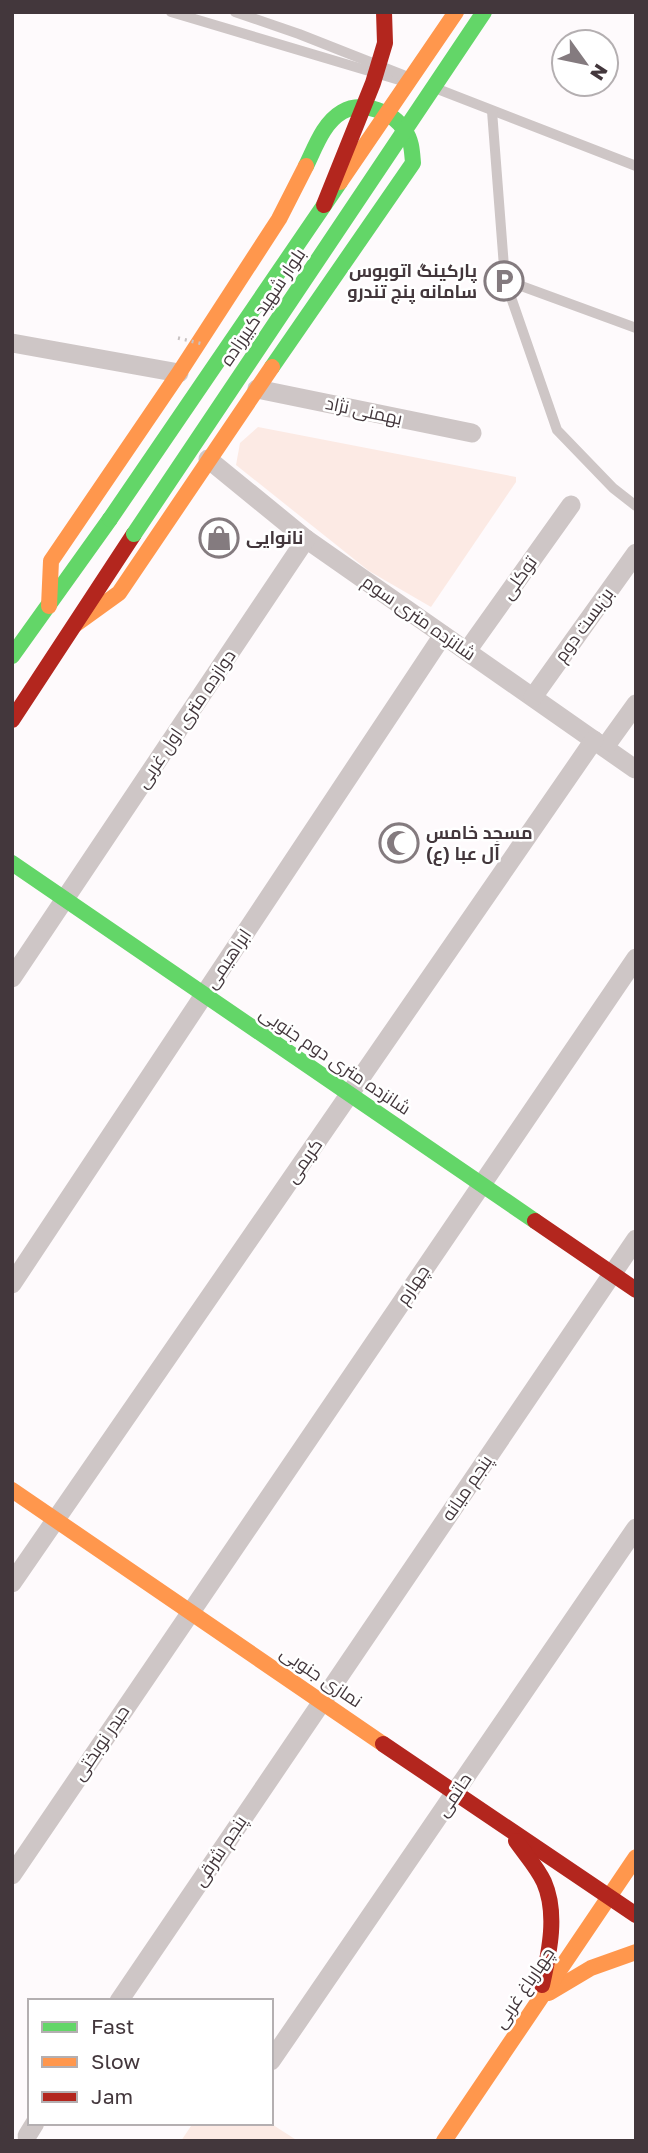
<svg xmlns="http://www.w3.org/2000/svg" width="648" height="2153" viewBox="0 0 648 2153" font-family="'Golos Text',Cairo,sans-serif">
  <style>
    .green { fill: #fceae4 }
    .lines { fill: none; stroke-linecap: round; stroke-linejoin: round }
    .lane { stroke: #cec6c6; stroke-width: 10 }
    .street { stroke: #cec6c6; stroke-width: 19 }
    .fast { stroke: #63d668; stroke-width: 16 }
    .slow { stroke: #ff974d; stroke-width: 16 }
    .jam { stroke: #b3261e; stroke-width: 16 }
    .path-bridge { stroke: #c8c2c3; stroke-width: 3.5; stroke-dasharray: 2 5; stroke-linecap: butt }
    .fast-bridge { stroke: #63d668; stroke-width: 16 }
    .slow-bridge { stroke: #ff974d; stroke-width: 16 }
    .jam-bridge { stroke: #b3261e; stroke-width: 16 }
    .labels { text-anchor: middle; stroke-width: 5; stroke-linejoin: round; paint-order: stroke }
    .poi-label { font-size: 18px; font-weight: bold; fill: #43373c; stroke: #fff; text-anchor: start }
    .street-label { font-size: 18px; fill: #43373c; stroke: #fff }
  </style>
  <rect width="100%" height="100%" fill="#fefafc"/>
  <!-- green -->
  <g class="green">
    <path d="M258,427L516,477V482L431,607L369,571L236,465L240,443Z"/>
    <path d="M193,2123H270L298,2141H181Z"/>
  </g>
  <g class="lines">
    <!-- lane -->
    <g class="lane">
      <path d="M171,12L406,82"/>
      <path d="M235,12L299,34L408,77"/>
      <path d="M435,88L636,166"/>
      <path d="M492,111L505,280L636,328"/>
      <path d="M505,280L557,430L613,488L636,506"/>
    </g>
    <!-- street -->
    <g class="street">
      <path d="M12,343L179,373"/>
      <path d="M257,389L472,433"/>
      <path d="M208,459L306,539L635,769"/>
      <path d="M467,651L571,505"/>
      <path d="M533,697L636,553"/>
      <path d="M605,747L636,704"/>
      <path d="M12,978L306,539"/>
      <path d="M12,1284L443,635"/>
      <path d="M12,1583L594,740"/>
      <path d="M12,1875L636,958"/>
      <path d="M119,2001L636,1239"/>
      <path d="M271,2061L636,1528"/>
      <path d="M27,2136L35,2123"/>
    </g>
    <!-- fast -->
    <g class="fast">
      <path d="M272,367L413,163C412,152 412,141 405,131C394,112 362,100 342,112C323,123 315,148 306,166"/>
      <path d="M12,656L110,519"/>
      <path d="M12,863L535,1221"/>
    </g>
    <!-- slow -->
    <g class="slow">
      <path d="M49,606L51,561L179,373L279,219L306,166"/>
      <path d="M76,624L119,593L272,367"/>
      <path d="M12,1490L383,1744"/>
      <path d="M549,1993L591,1968L636,1952"/>
      <path d="M444,2141L636,1857"/>
    </g>
    <!-- jam -->
    <g class="jam">
      <path d="M12,720L134,534"/>
      <path d="M535,1221L636,1290"/>
      <path d="M383,1744L636,1915"/>
      <path d="M516,1841C525,1854 537,1867 544,1882C558,1914 549,1953 542,1985"/>
    </g>
    <!-- path-bridge -->
    <path class="path-bridge" d="M178,338L203,344"/>
    <!-- fast-bridge -->
    <g class="fast-bridge">
      <path d="M110,519L340,182"/>
      <path d="M134,534L484,12"/>
    </g>
    <!-- slow-bridge -->
    <path class="slow-bridge" d="M340,182L456,12"/>
    <!-- jam-bridge -->
    <path class="jam-bridge" d="M324,205L373,83L385,43L384,12"/>
  </g>
  <!-- icons -->
  <defs>
    <g id="parking-ring" transform="scale(2.0125)"><circle r="9.5" fill="#fff" stroke="#847b7f" stroke-width="1.5"/><path d="M-3.5-5.5H1a3.5 3.5 0 0 1 0 7H-1V5.5H-3.5ZM-1-3.4V-.6H.8a1.4 1.4 0 0 0 0-2.8Z" fill="#847b7f"/></g>
    <g id="shop-ring" transform="scale(2.0125)"><circle r="9.5" fill="#fff" stroke="#847b7f" stroke-width="1.5"/><path d="M-5-2.5h2.3a2.7 3.5 0 0 1 5.4 0H5L5.5 6h-11ZM-1.5-2.5h3a1.5 2.3 0 0 0-3 0Z" fill="#847b7f"/></g>
    <g id="mosque-ring" transform="scale(2.0125)"><circle r="9.5" fill="#fff" stroke="#847b7f" stroke-width="1.5"/><path d="M3.5-4.9A6 6 0 1 0 3.5 4.9A5 5 0 1 1 3.5-4.9Z" fill="#847b7f"/></g>
  </defs>
  <g fill-rule="evenodd">
    <use href="#parking-ring" x="504" y="281"/>
    <use href="#shop-ring" x="219" y="538"/>
    <use href="#mosque-ring" x="399" y="843"/>
  </g>
  <g class="labels">
    <!-- poi labels -->
    <g class="poi-label">
      <text x="477" y="277" text-anchor="end">پارکینگ اتوبوس<tspan x="477" dy="21">سامانه پنج تندرو</tspan></text>
      <text x="246" y="544">نانوایی</text>
      <text x="426" y="839">مسجد خامس<tspan x="426" dy="21">آل عبا (ع)</tspan></text>
    </g>
    <!-- street labels -->
    <g class="street-label">
      <text transform="translate(263 307) rotate(-56)" y="6">بلوار شهید کبیرزاده</text>
      <text transform="translate(364 411) rotate(12)" y="6">بهمنی نژاد</text>
      <text transform="translate(519 578) rotate(-55)" y="6">توکلی</text>
      <text transform="translate(419 618) rotate(35)" y="6">شانزده متری سوم</text>
      <text transform="translate(584 625) rotate(-54)" y="6">بن‌بست دوم</text>
      <text transform="translate(186 719) rotate(-56)" y="6">دوازده متری اول غربی</text>
      <text transform="translate(228 959) rotate(-56)" y="6">ابراهیمی</text>
      <text transform="translate(335 1061) rotate(34)" y="6">شانزده متری دوم جنوبی</text>
      <text transform="translate(304 1161) rotate(-55)" y="6">کریمی</text>
      <text transform="translate(413 1285) rotate(-56)" y="6">چهارم</text>
      <text transform="translate(467 1488) rotate(-56)" y="6">پنجم میانه</text>
      <text transform="translate(321 1677) rotate(34)" y="6">نمازی جنوبی</text>
      <text transform="translate(101 1743) rotate(-56)" y="6">حیدر نوبختی</text>
      <text transform="translate(454 1795) rotate(-56)" y="6">حاتمی</text>
      <text transform="translate(220 1851) rotate(-56)" y="6">پنجم شرقی</text>
      <text transform="translate(524 1988) rotate(-56)" y="6">چهارباغ غربی</text>
    </g>
  </g>
  <!-- border -->
  <rect width="648" height="2153" fill="none" stroke="#43373c" stroke-width="28"/>
  <!-- legend -->
  <rect x="28" y="1999" width="245" height="126" fill="#ffffff" stroke="#b4afb1" stroke-width="2"/>
  <rect x="42" y="2022" width="35" height="10" fill="#63d668" stroke="#b4afb1" stroke-width="2"/>
  <text x="91" y="2034" font-size="21" fill="#43373c">Fast</text>
  <rect x="42" y="2057" width="35" height="10" fill="#ff974d" stroke="#b4afb1" stroke-width="2"/>
  <text x="91" y="2069" font-size="21" fill="#43373c">Slow</text>
  <rect x="42" y="2092" width="35" height="10" fill="#b3261e" stroke="#b4afb1" stroke-width="2"/>
  <text x="91" y="2104" font-size="21" fill="#43373c">Jam</text>
  <!-- north arrow -->
  <g transform="translate(585 63) rotate(123)"><circle r="33" fill="#ffffff" stroke="#b4afb1" stroke-width="2"/>
  <path d="M0-5L12 26L0 18L-12 26Z" fill="#847b7f"/>
  <text y="-10" font-size="19" font-weight="bold" text-anchor="middle" fill="#43373c">N</text>
  </g>
</svg>
